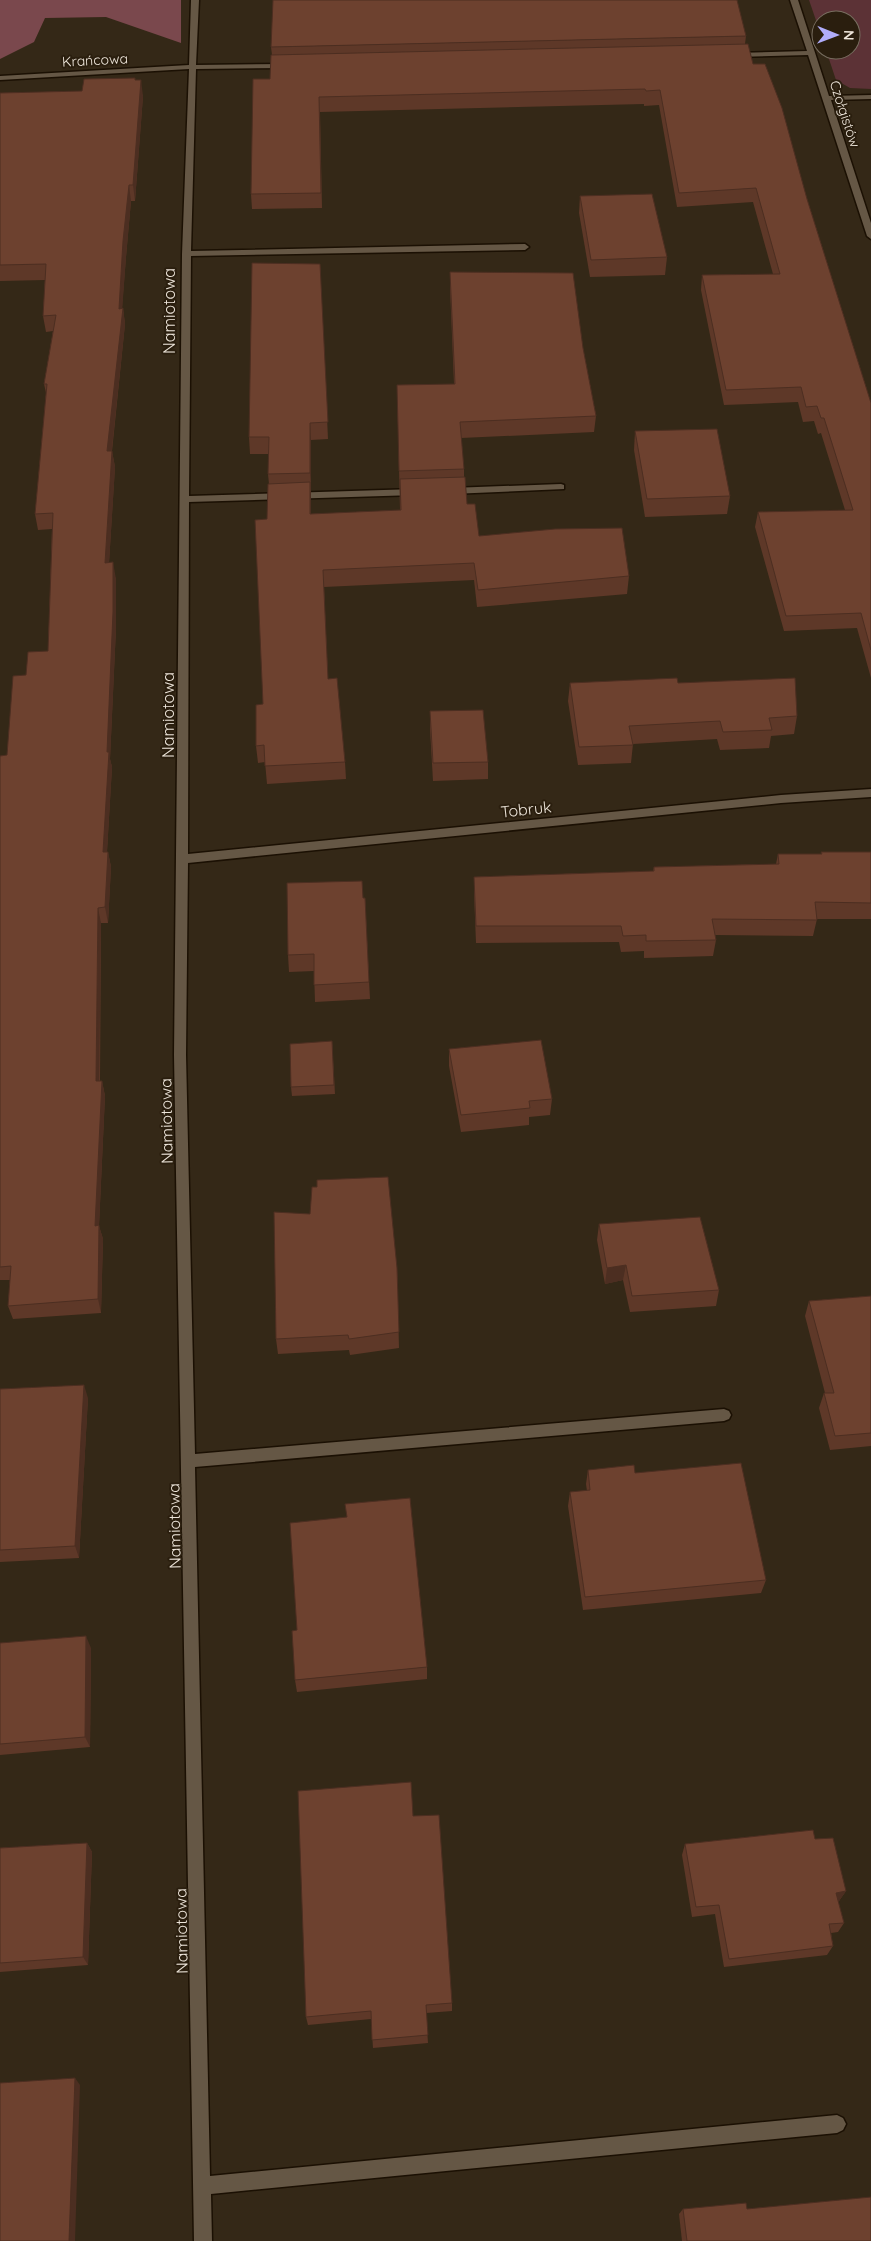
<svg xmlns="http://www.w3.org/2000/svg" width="871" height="2241" viewBox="0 0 871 2241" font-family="Quicksand,sans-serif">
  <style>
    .green { fill: #5c3236 }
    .forest { fill: #7a484d }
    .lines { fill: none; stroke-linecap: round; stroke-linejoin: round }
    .street-casing { stroke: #1b1003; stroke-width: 3 }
    .street { fill: #655745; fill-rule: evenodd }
    .wall { fill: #5e3828 }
    .shaded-wall { fill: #4c2e21 }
    .building { fill: #6d412f; stroke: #4c2e21 }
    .labels { text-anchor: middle; stroke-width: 4; stroke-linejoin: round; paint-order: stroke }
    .far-street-label { font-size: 14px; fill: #ede5da; stroke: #2a1e0e }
    .street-label { font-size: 16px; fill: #ede5da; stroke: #2a1e0e }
  </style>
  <rect width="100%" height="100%" fill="#342817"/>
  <!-- green -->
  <path class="green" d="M809,0H871V89L850,88L836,80L826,50H851V20H821V35Z"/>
  <!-- forest -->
  <path class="forest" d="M0,0H181V43L106,17L45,18L34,42L0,59Z"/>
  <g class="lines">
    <!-- street casing -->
    <g class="street-casing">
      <g id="street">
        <path d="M191,0H199L196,65L286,64L290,66L286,68L196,69L191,251L525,244L529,247L525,250L191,256L189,496L416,489L421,492L416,495L189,502L188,854L781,795L871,789V797L781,803L188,863L186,1055L195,1454L724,1409L729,1411L731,1415L729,1419L724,1421L195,1467L210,2176L837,2115L843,2118L846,2124L843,2130L837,2133L211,2194L212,2241H194L174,1055L182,254L189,69L0,80V76L189,65Z"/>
        <path d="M790,0H798L829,96L871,95V99L831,100L871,223V239L867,236L808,55L734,57L730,55L734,53L807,51Z"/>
        <path d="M561,484L564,485V489L451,494L446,491L451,488Z"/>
      </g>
    </g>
    <!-- street -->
    <use href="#street" class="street"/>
  </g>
  <!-- wall -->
  <g class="wall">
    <path d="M746,36L745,44L807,199L871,403V678L857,628L784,631L755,527L758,512L845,510L821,433L818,434L814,421L803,422L798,402L724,405L701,290L702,275L773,274L753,202L677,207L659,105L644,106V104L320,112L322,208L252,209L251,194L270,79L272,55L271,47Z"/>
    <path d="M135,80L143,96L135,201H131L126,257L122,308H123L125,324L112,451L115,467L109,563L116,579V628L110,759L112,767L107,852H108L111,867L108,923H101L100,1081H102L105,1096L99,1226L103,1239L101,1313L13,1319L8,1306L10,1280H0V756L7,755L26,675L48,651L52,529L38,530L35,514L46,393L44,384L53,331L46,332L43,316L45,280L0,281V93L82,91Z"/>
    <path d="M580,196L667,257L665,275L590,277L579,213Z"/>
    <path d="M320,264L328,439L311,440V514L400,510L397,385L454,384L450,288V272L583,348L596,416L594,432L461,438L464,469V477L467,504L479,536L629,576L627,594L477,607L474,580L324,587L328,679L345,762L346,779L267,784L265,762L258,763L256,746L263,704L267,519L269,484L268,474L269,454H250L249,437Z"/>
    <path d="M635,431L730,496L727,514L645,517L634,450Z"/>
    <path d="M570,683H678L797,716L794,734L771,736L769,748L720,750L717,739L633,744L631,763L578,765L568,701Z"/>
    <path d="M430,711L488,762V779L433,781L430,729Z"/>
    <path d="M821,852H871V919H817L813,936L715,935L716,940L713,956L644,958V951L621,952L619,942L476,943L474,893V877L653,871L654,867L776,864L778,854H821Z"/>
    <path d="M363,898H365L370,999L315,1002L314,971L289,972L288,955Z"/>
    <path d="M332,1041L335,1094L292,1096L291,1087Z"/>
    <path d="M449,1049L552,1099L550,1115L529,1117V1125L461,1132L449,1066Z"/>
    <path d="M599,1224L719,1290L716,1306L630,1312L623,1280L605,1284L597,1240Z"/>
    <path d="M397,1268L399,1348L350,1355L349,1350L278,1354L276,1339Z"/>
    <path d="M871,1296V1446L830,1450L819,1408L824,1393H825L805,1316L809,1301Z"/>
    <path d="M0,1389L88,1398L79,1558L0,1562Z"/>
    <path d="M588,1470L635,1473L766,1580L761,1593L583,1610L568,1506L570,1492L587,1491L586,1484Z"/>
    <path d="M0,1643L91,1648L90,1747L0,1755Z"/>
    <path d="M427,1667V1679L297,1692L295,1680Z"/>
    <path d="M413,1816L452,2003V2011L426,2013L428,2043L373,2048L371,2019L308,2025L306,2017Z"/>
    <path d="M815,1839L846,1891L839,1901H838L844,1923L838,1932L831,1933L833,1946L827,1955L724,1967L715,1914L692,1917L682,1855L685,1844Z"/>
    <path d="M87,1843L92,1852L88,1965L0,1972V1848Z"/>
    <path d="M683,2209H747L871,2241H682L679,2214Z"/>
  </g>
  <!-- shaded-wall -->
  <g class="shaded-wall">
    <path d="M141,80L143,96L135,201L133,185Z"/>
    <path d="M129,185L131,201L126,257L121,325L119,309L123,241Z"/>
    <path d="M123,308L125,324L110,467L107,451Z"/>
    <path d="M310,423L311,440V490L310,473Z"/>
    <path d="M112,451L115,467L108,579L105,563Z"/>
    <path d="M310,482L311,500V532L310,514Z"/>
    <path d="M113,562L116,579V628L110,759L112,767L106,868L103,852Z"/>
    <path d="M108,852L111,867L108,923L105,907Z"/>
    <path d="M98,908L101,923L99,1096L96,1081Z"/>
    <path d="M102,1081L105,1096L99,1226L103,1239L101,1313L98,1299L95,1226Z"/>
    <path d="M626,1265L623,1280L605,1284L607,1268Z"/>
    <path d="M84,1385L88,1398L79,1558L75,1546Z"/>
    <path d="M86,1636L91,1648L90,1747L85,1737Z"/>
    <path d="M87,1843L92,1852L88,1965L83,1957Z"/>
    <path d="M846,1891L839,1901L830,1903L836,1893Z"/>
    <path d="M75,2078L80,2085L75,2241H69Z"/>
  </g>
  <!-- building -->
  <g class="building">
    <path d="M273,0H737L746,36L271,47Z"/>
    <path d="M748,44L753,64H765L782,108L807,199L871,403V650L861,613L786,616L758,512L853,510L824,418H821L817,406L806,407L801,387L726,390L702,275L780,274L756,188L679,193L660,90L646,91L645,89L319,97L321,193L251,194L253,79H270L271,55Z"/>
    <path d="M135,78V80H141L133,185H129L123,241L119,309L123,308L107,451H112L105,563L113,562V612L107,752H109L103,852H108L105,907L98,908L96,1081H102L95,1226L99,1225L98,1299L8,1306L11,1266L0,1267V756L7,755L13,676L26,675L28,652L48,651L53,513L35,514L47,384H44L56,315L43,316L46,264L0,265V93L82,91L84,79Z"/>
    <path d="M652,194L667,257L591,260L580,196Z"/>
    <path d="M252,263L320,264L328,422L310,423V473L268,474L269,437H249Z"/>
    <path d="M450,272L573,273L583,348L596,416L460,422L464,469L399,471L397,385L455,384Z"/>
    <path d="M717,429L730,496L647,499L635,431Z"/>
    <path d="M465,477L467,504H475L479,536L555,529L622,528L629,576L478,590L474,563L323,570L328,679L337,678L345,762L265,766L264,745L256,746V705L263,704L255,520L267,519L268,484L310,482V514L401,510L400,479Z"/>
    <path d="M677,678L678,683L795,678L797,716L769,718L772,730L723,732L720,721L629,726L633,745L579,747L570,683Z"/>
    <path d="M483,710L488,762L433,763L430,711Z"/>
    <path d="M821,852H871V903L815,902L817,920L712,919L716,940L646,941V935L623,936L621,926H476L474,877L654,871V867L779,864L778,854H822Z"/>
    <path d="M362,881L363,898H365L369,982L314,985V954L288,955L287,883Z"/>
    <path d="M541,1040L552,1099L529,1101L530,1108L461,1115L449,1049Z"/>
    <path d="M332,1041L334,1085L291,1087L290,1044Z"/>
    <path d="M388,1177L397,1268L399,1332L349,1339L348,1335L276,1339L274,1212L310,1214L312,1187H317V1180Z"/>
    <path d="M700,1217L719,1290L632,1296L626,1265L607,1268L599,1224Z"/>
    <path d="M871,1296V1433L835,1436L824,1393H834L809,1301Z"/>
    <path d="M84,1385L75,1546L0,1550V1389Z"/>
    <path d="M741,1463L766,1580L585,1597L570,1492L590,1490L588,1470L634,1465L635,1473Z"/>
    <path d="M410,1498L427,1667L295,1680L292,1631L297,1630L290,1523L347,1517L345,1504Z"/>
    <path d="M86,1636L85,1737L0,1744V1643Z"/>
    <path d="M411,1782L413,1816L439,1815L452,2003L426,2005L428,2035L372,2040L371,2011L306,2017L298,1791Z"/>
    <path d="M813,1830L815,1839L833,1838L846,1891L836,1893L844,1923L829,1924L833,1946L729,1959L719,1905L696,1907L685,1844Z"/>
    <path d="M87,1843L83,1957L0,1963V1848Z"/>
    <path d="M75,2078L69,2241H0V2083Z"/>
    <path d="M871,2197V2241H687L683,2209L746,2203L747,2209Z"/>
  </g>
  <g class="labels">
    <!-- far-street labels -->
    <g class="far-street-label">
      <text transform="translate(95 60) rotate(-3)" y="5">Krańcowa</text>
      <text transform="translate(845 114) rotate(72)" y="5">Czołgistów</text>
    </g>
    <!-- street labels -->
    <g class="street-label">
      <text transform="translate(169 311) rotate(-90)" y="6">Namiotowa</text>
      <text transform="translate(168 715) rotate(-90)" y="6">Namiotowa</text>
      <text transform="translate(526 809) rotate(-6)" y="6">Tobruk</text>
      <text transform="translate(166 1121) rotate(-91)" y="6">Namiotowa</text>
      <text transform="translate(174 1526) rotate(-91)" y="6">Namiotowa</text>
      <text transform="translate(181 1931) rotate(-91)" y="6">Namiotowa</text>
    </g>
  </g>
  <!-- north arrow -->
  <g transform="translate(836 35) rotate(91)"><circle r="24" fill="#2a1e0e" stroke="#786e60"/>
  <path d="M0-4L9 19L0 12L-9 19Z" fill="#b1adfa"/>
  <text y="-8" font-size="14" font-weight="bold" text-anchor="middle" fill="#ede5da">N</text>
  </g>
</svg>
